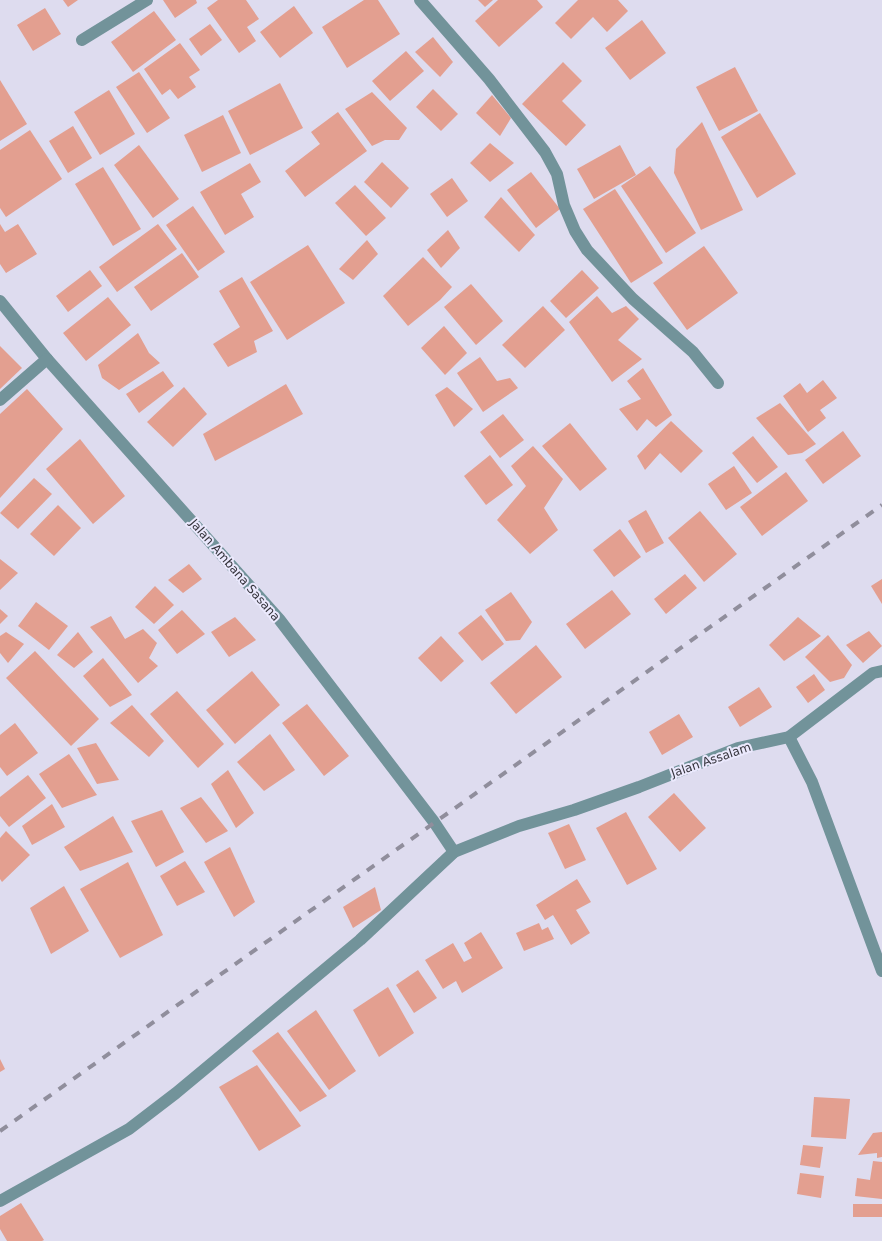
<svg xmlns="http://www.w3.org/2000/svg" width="882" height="1241" viewBox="0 0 882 1241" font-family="'DejaVu Sans',sans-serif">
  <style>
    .building { fill: #e39f90 }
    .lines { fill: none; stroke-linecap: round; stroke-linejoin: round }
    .minor { stroke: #72939a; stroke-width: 12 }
    .rail { stroke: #908e9c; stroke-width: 4; stroke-dasharray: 9 9; stroke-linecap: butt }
    .labels { text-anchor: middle; stroke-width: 4; stroke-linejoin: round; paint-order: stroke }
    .street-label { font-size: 12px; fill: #34333b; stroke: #ebe9fd }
  </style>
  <rect width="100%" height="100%" fill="#dedcef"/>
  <!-- building -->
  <g class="building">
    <path d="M63,0H78L68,7Z"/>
    <path d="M163,0H196L197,3L175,18Z"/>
    <path d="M218,0H246L259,19L247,27L256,41L239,53L207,8Z"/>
    <path d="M364,0H378L400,34L347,68L322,27Z"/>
    <path d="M478,0H493L485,7Z"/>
    <path d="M498,0H537L543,7L499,47L475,21Z"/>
    <path d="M578,0H618L628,11L607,32L593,17L571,39L555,23Z"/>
    <path d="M294,6L313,33L280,58L260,32Z"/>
    <path d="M45,8L61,34L33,51L17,25Z"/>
    <path d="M154,11L176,40L133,72L111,42Z"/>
    <path d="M642,20L666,53L630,80L605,48Z"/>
    <path d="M210,24L222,40L201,56L189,39Z"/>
    <path d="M433,37L453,62L440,77L415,52Z"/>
    <path d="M180,43L200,70L189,77L196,87L178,99L170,89L162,95L144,69Z"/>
    <path d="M406,51L424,71L390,101L372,81Z"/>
    <path d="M563,62L582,81L562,101L586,125L566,146L522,104Z"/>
    <path d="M735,67L758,111L719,131L696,87Z"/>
    <path d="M139,72L170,118L147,133L116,87Z"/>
    <path d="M0,80L27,124L0,141Z"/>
    <path d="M280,83L303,128L250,155L228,111Z"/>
    <path d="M433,89L458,114L441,131L416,107Z"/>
    <path d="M109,90L135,134L100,155L74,112Z"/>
    <path d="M372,92L407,128L399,140H385L372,146L345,109Z"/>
    <path d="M492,95L511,118L500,136L476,113Z"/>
    <path d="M338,112L367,151L305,197L285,171L320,144L311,132Z"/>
    <path d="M760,113L796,174L757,198L721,137Z"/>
    <path d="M223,115L241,153L202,172L184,135Z"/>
    <path d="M702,122L743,210L701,230L674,173L676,149Z"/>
    <path d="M73,126L92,158L68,173L49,141Z"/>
    <path d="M30,130L62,179L6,217L0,208V150Z"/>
    <path d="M490,143L514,163L490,182L470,163Z"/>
    <path d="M139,145L179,199L153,218L114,165Z"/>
    <path d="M620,145L636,175L594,199L577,169Z"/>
    <path d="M382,162L409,188L391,208L364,182Z"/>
    <path d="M250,163L261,182L241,194L254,217L225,235L200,192Z"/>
    <path d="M650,166L696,233L666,253L621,186Z"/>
    <path d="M103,167L141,229L113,246L75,184Z"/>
    <path d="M531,172L560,209L536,228L507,190Z"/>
    <path d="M452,178L468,201L447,217L430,194Z"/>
    <path d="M355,185L386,218L366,236L335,203Z"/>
    <path d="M615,189L663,263L631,283L583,209Z"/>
    <path d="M501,197L535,235L519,252L484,217Z"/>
    <path d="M193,206L225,252L198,271L166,225Z"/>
    <path d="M0,224L5,232L18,224L37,254L6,273L0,264Z"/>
    <path d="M158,224L177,249L117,292L99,267Z"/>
    <path d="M448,230L460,248L441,268L427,250Z"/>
    <path d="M367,240L378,254L353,280L339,269Z"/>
    <path d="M308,245L345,303L287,340L250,282Z"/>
    <path d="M704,246L738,293L687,330L653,283Z"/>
    <path d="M182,253L199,277L151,311L134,287Z"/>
    <path d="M423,257L452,287L440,300L408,326L383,296Z"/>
    <path d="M90,270L102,286L68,312L56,296Z"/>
    <path d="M582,270L599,288L566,318L550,301Z"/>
    <path d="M242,277L273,331L254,341L257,352L228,367L213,344L240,327L219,291Z"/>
    <path d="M471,284L503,321L476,345L444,307Z"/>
    <path d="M597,296L612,313L626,306L639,319L618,340L642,359L612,382L569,322Z"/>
    <path d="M108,297L131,325L86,361L63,333Z"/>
    <path d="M543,306L565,330L525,368L502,345Z"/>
    <path d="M444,326L467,353L445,375L421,348Z"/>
    <path d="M138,333L149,353L160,363L119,390L102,378L98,365Z"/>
    <path d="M0,346L22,368L0,389Z"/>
    <path d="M480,357L497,381L510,378L518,388L483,412L457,373Z"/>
    <path d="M643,368L672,415L656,427L647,419L637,431L619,409L641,399L627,381Z"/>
    <path d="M163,371L174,386L139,413L126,394Z"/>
    <path d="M823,380L837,398L820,410L826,418L808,432L783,396L800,383L807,393Z"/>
    <path d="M286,384L303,414L215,461L203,434Z"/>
    <path d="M184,387L207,414L173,447L147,422Z"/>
    <path d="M447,387L473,409L454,427L435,395Z"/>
    <path d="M27,389L63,429L0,498V414Z"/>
    <path d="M780,403L816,444L802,453L788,455L756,418Z"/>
    <path d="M503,414L524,440L500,458L480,432Z"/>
    <path d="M671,421L703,451L681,473L660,453L645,470L637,456Z"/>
    <path d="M570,423L607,469L580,491L542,446Z"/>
    <path d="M843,431L861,456L823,484L805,460Z"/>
    <path d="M753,436L778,467L757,483L732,453Z"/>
    <path d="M80,439L125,496L93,524L46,469Z"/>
    <path d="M533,446L563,479L544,508L558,530L530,554L497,520L526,486L511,466Z"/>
    <path d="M490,455L513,485L486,505L464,476Z"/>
    <path d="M734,466L752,493L726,510L708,484Z"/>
    <path d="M786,472L808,501L762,536L740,507Z"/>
    <path d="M34,478L52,494L18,529L0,513Z"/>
    <path d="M58,505L81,528L54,556L30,534Z"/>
    <path d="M646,510L664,543L646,553L628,521Z"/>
    <path d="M700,511L737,554L704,582L668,538Z"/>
    <path d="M620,529L641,557L614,577L593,550Z"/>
    <path d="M0,559L18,573L0,590Z"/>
    <path d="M189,564L202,579L183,593L168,580Z"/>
    <path d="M685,574L697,588L666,614L654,599Z"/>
    <path d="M882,579V604L871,586Z"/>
    <path d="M155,586L174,605L154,624L135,607Z"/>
    <path d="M612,590L631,614L585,649L566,624Z"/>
    <path d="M511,592L532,622L520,640L506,641L485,610Z"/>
    <path d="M36,602L68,626L49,650L18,626Z"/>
    <path d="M0,609L8,616L0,624Z"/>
    <path d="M182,610L205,634L177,654L158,630Z"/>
    <path d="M481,615L504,644L482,661L458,633Z"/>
    <path d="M111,616L125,639L143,629L157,643L149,658L158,666L138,683L90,627Z"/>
    <path d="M235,617L256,640L229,657L211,632Z"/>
    <path d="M798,617L821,636L784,661L769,645Z"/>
    <path d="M869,631L882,646L863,663L846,645Z"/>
    <path d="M6,632L24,644L8,663L0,653V636Z"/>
    <path d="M78,632L93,652L74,668L57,655Z"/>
    <path d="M828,635L852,665L844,678L830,682L805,657Z"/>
    <path d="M441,636L464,661L441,682L418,658Z"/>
    <path d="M536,645L562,677L516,714L490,683Z"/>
    <path d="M35,651L99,719L71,746L6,678Z"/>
    <path d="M103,658L132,695L110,707L83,676Z"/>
    <path d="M252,671L280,705L235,744L206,710Z"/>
    <path d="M814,674L825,690L808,703L796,687Z"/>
    <path d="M759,687L772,707L740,727L728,707Z"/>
    <path d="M177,691L224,744L198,768L150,714Z"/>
    <path d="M307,704L349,756L324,776L282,723Z"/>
    <path d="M132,705L164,741L149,757L110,723Z"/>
    <path d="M679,714L693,737L662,755L649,732Z"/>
    <path d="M15,723L38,753L7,776L0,767V735Z"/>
    <path d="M270,734L295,770L264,791L237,762Z"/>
    <path d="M96,743L119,780L97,784L77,748Z"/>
    <path d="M69,754L97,795L62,808L39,774Z"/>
    <path d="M228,770L254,813L236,828L211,784Z"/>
    <path d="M28,775L46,798L9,827L0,816V797Z"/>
    <path d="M674,793L706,828L680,852L648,817Z"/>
    <path d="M201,797L228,831L206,843L180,808Z"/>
    <path d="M52,804L65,827L32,845L22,826Z"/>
    <path d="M162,810L184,852L156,867L131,821Z"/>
    <path d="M626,812L657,869L627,885L596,828Z"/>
    <path d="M113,816L133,852L80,871L64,847Z"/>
    <path d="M569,824L586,860L565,869L548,833Z"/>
    <path d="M6,831L30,855L2,882L0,879V838Z"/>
    <path d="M230,847L255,902L234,917L204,862Z"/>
    <path d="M185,861L205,892L177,906L160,876Z"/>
    <path d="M128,862L163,935L120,958L80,889Z"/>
    <path d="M577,879L591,902L576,910L590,933L571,945L553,915L545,920L536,905Z"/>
    <path d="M64,886L89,931L51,954L30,908Z"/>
    <path d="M375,887L381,910L353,928L343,907Z"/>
    <path d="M539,923L542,930L548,927L554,939L524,951L516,933Z"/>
    <path d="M481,932L503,968L462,993L456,981L443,989L425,960L453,943L464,962L472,958L464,943Z"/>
    <path d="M418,970L437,998L414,1013L396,985Z"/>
    <path d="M388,987L414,1033L379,1057L353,1010Z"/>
    <path d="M316,1010L356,1071L329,1090L287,1031Z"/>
    <path d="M278,1032L327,1096L300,1112L252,1051Z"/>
    <path d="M0,1059L5,1069L0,1072Z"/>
    <path d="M257,1065L301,1126L259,1151L219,1087Z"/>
    <path d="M814,1097L850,1099L846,1139L811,1137Z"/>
    <path d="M882,1132V1157L877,1158V1153L858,1155L873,1133Z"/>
    <path d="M803,1145L823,1147L820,1168L800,1165Z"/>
    <path d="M873,1161L882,1162V1199L855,1196L857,1178L870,1180Z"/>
    <path d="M800,1173L824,1176L821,1198L797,1194Z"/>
    <path d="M21,1203L44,1240L42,1241H7L0,1229V1216Z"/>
    <rect x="853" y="1204" width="29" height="13"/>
  </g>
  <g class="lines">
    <!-- minor -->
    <g class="minor">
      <path d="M420,0L489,79L545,152L557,174L564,205L575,231L587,250L633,299L693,352L718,383"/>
      <path d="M82,40L147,0"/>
      <path d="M0,301L47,359L279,619L434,822L454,852"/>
      <path d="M0,400L47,359"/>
      <path d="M789,737L812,782L882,971"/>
      <path d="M0,1201L129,1129L176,1093L360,940L454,852L519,826L574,810L639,787L738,748L789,737L873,673L882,671"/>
    </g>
    <!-- rail -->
    <path class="rail" d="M0,1131L882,505"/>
  </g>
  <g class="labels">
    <!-- street labels -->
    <g class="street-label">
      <text transform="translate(235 570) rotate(49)" y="4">Jalan Ambana Sasana</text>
      <text transform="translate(711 760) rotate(-19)" y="4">Jalan Assalam</text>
    </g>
  </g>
</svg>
